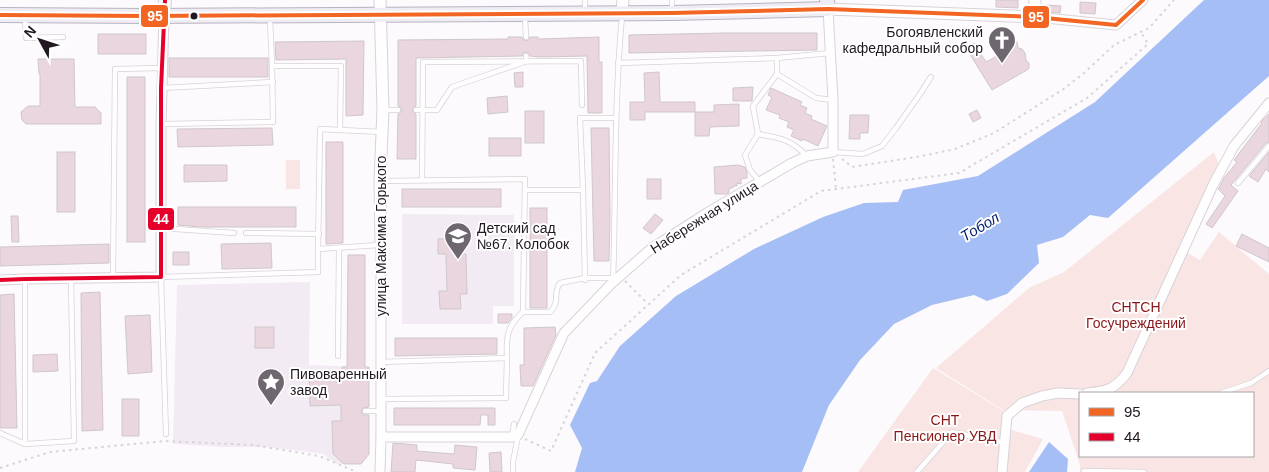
<svg xmlns="http://www.w3.org/2000/svg" width="1269" height="472" viewBox="0 0 1269 472" font-family="Arial,sans-serif">
  <style>
    .built { fill: #f3ebf3 }
    .green { fill: #f9e5e4; fill-rule: evenodd }
    .water { fill: #a5bef5 }
    .building { fill: #e9d6de; stroke: #cfc7ca }
    .lines { fill: none; stroke-linecap: round; stroke-linejoin: round }
    .service-casing { stroke: #d9d2d9; stroke-width: 6 }
    .minor-casing { stroke: #d9d2d9; stroke-width: 11 }
    .tertiary-casing { stroke: #d9d2d9; stroke-width: 13 }
    .secondary-casing { stroke: #d9d2d9; stroke-width: 14 }
    .primary-casing { stroke: #b8b3c1; stroke-width: 16 }
    .path { stroke: #d6d5d6; stroke-width: 2; stroke-dasharray: 2.5 4; stroke-linecap: butt }
    .service { stroke: #fffeff; stroke-width: 4.5 }
    .minor { stroke: #fffeff; stroke-width: 9 }
    .tertiary { stroke: #fffeff; stroke-width: 11 }
    .secondary { stroke: #f7f6fa; stroke-width: 12 }
    .primary { stroke: #efedf4; stroke-width: 14 }
    .bus-1-casing { stroke: #fff; stroke-width: 8 }
    .bus-2-casing { stroke: #fff; stroke-width: 8 }
    .bus-1 { stroke: #f26522; stroke-width: 4 }
    .bus-2 { stroke: #e4002b; stroke-width: 4 }
    .bus-dot { fill: #221822; stroke: #fff; stroke-width: 2 }
    .labels { text-anchor: middle; stroke-width: 4; stroke-linejoin: round; paint-order: stroke }
    .poi-label { font-size: 14px; fill: #221822; stroke: #fff; text-anchor: start }
    .street-label { font-size: 14px; fill: #221822; stroke: #fff }
    .park-label { font-size: 14px; fill: #891718; stroke: #fff }
    .water-label { font-size: 15px; font-style: italic; fill: #011e73; stroke: #fff }
    .line-badge { stroke: #fff; stroke-width: 2 }
    .badge-label { font-size: 14px; text-anchor: middle; font-weight: bold; fill: #fff }
  </style>
  <rect width="100%" height="100%" fill="#fdfafd"/>
  <!-- built -->
  <g class="built">
    <path d="M402,214L514,215V306H493V324H402Z"/>
    <path d="M310,282L309,365L369,367V454L361,464H337L323,454L269,447H222L173,444L177,285Z"/>
  </g>
  <!-- green -->
  <g class="green">
    <path d="M1214,152L1220,167L1181,249L1200,260L1219,232L1269,274V472H1080V465L1062,411L1003,410L936,368L1029,288L1064,272ZM1080,393H1253V456H1080Z"/>
    <rect x="286" y="160" width="14" height="29"/>
    <path d="M933,368L1005,412L997,472H858Z"/>
    <path d="M1008,429L1043,439L1025,472H1001Z"/>
  </g>
  <!-- water -->
  <g class="water">
    <path d="M1204,0H1269V76L1108,218L1090,215L1063,237L1037,245L1039,263L1007,294L987,301L974,295L932,305L894,324L860,360L829,405L802,472H575L582,448L570,425L590,383L597,381L620,346L676,296L754,249L823,217L864,203L898,202L903,190L978,176L1095,102Z"/>
    <path d="M1049,442L1068,459L1067,472H1029Z"/>
  </g>
  <!-- building -->
  <g class="building">
    <path d="M996,0H1018V8L996,7Z"/>
    <path d="M1080,2L1096,3L1095,14L1080,13Z"/>
    <path d="M1047,5L1061,6L1060,13L1047,12Z"/>
    <path d="M723,33H817V50L629,53V35Z"/>
    <rect x="98" y="34" width="48" height="20"/>
    <path d="M508,37H522L523,40L526,41L529,40L530,37H538V39L599,37V62H602V113H588L587,56L539,57L530,56L529,53L526,52L523,53L522,56L416,58V106L414,107L412,110L413,112L416,114V159H397L398,114L400,113L402,110L401,108L398,106V40L508,39Z"/>
    <path d="M1011,39L1014,40L1017,42L1018,48L1022,49L1025,53L1026,60L1029,63V68L1027,70L992,90L966,48L974,43L986,62L999,55L995,48Z"/>
    <path d="M364,41L363,115L346,116V59L276,60L275,42Z"/>
    <rect x="169" y="58" width="99" height="19"/>
    <path d="M38,59H74L75,107H95L101,113V124H26L22,120L21,112L28,106H40V74H39Z"/>
    <path d="M523,72V87H515L514,73Z"/>
    <path d="M659,72L660,102H695V112H645V120H630V102H645L644,73Z"/>
    <rect x="127" y="77" width="18" height="165"/>
    <path d="M753,87L752,101H733V88Z"/>
    <path d="M771,88L802,102L800,105L807,108L805,113L812,116L811,119L827,126L818,146L803,139L802,141L791,136L794,130L787,127L789,122L779,118L780,115L766,110L772,97L768,95Z"/>
    <path d="M507,96L508,112L488,114L487,98Z"/>
    <path d="M739,104V126L710,127L709,136H695V112H714V105Z"/>
    <path d="M977,110L981,118L973,122L969,114Z"/>
    <rect x="525" y="111" width="19" height="32"/>
    <path d="M1269,114V142L1266,143L1231,185L1238,191L1212,228L1206,224L1225,196L1218,189L1219,188L1224,178L1237,162L1234,160L1262,123L1261,122Z"/>
    <path d="M850,115H869L868,133H860V139H849Z"/>
    <path d="M272,128L273,145L178,147L177,129Z"/>
    <path d="M591,128H609L610,216L609,261H594Z"/>
    <rect x="489" y="138" width="32" height="18"/>
    <path d="M326,142H343V243L326,244Z"/>
    <rect x="57" y="152" width="18" height="60"/>
    <path d="M1269,152V172L1266,169L1258,182L1249,176Z"/>
    <path d="M184,165H227V181L184,182Z"/>
    <path d="M738,165L745,167L747,173V178L741,179V184L737,183V186H733V188H729V193L726,194H715L714,167Z"/>
    <rect x="647" y="179" width="14" height="20"/>
    <rect x="402" y="189" width="99" height="18"/>
    <path d="M178,207H296V227H200L178,225Z"/>
    <rect x="530" y="208" width="17" height="100"/>
    <path d="M655,214L663,220L651,234L643,228Z"/>
    <path d="M11,216H18L19,242H12Z"/>
    <path d="M1242,234L1269,248V262L1236,246Z"/>
    <path d="M458,238V254H466L467,294H460L461,309H440L439,291H447L446,254H438V239Z"/>
    <path d="M271,243L272,268L222,269L221,244Z"/>
    <path d="M109,244V263L0,266V247Z"/>
    <rect x="173" y="252" width="16" height="13"/>
    <path d="M348,255H365V367H369V407L363,408L361,411L363,415H369V454L361,464H344L333,454L332,421H341V405L310,406L309,371H342V367H347Z"/>
    <path d="M100,292L103,430L82,431L81,293Z"/>
    <path d="M14,294L17,428H0V295Z"/>
    <path d="M498,314H512V318L508,323H498Z"/>
    <path d="M150,315L152,372L128,374L125,316Z"/>
    <rect x="255" y="327" width="19" height="21"/>
    <path d="M555,327L556,335L533,386H521L520,365H524V328Z"/>
    <path d="M395,338H497V354L395,356Z"/>
    <path d="M57,354L58,371L33,372V355Z"/>
    <rect x="122" y="399" width="17" height="37"/>
    <path d="M394,408H495V425H488V415H481L480,425H394Z"/>
    <path d="M393,443L417,445V451L454,454L455,445L477,447L475,470L453,468V464L416,460L415,472H391Z"/>
    <path d="M501,452L502,472H490L489,453Z"/>
  </g>
  <g class="lines">
    <!-- service casing -->
    <g class="service-casing">
      <g id="service">
        <path d="M585,0V11"/>
        <path d="M672,0V11"/>
        <path d="M25,16L26,38L63,37"/>
        <path d="M525,17L526,37"/>
        <path d="M270,18L272,66"/>
        <path d="M618,63L777,58L830,53"/>
        <path d="M777,74L816,98L833,100"/>
        <path d="M162,88L273,82"/>
        <path d="M385,110H398"/>
        <path d="M416,110H437L452,87L527,61L526,56"/>
        <path d="M161,124L273,122L272,66H341L340,130"/>
        <path d="M758,134C781,138 790,139 807,156"/>
        <path d="M833,152L863,154L882,146L896,128L920,94L931,77"/>
        <path d="M422,180L423,62L581,61L582,105"/>
        <path d="M382,181L525,179L523,312H550C561,302 552,294 560,283L585,278H613"/>
        <path d="M760,182L750,170L745,155L758,134L753,106L777,74V58"/>
        <path d="M1238,183L1269,146"/>
        <path d="M525,190H583"/>
        <path d="M161,228L234,233"/>
        <path d="M246,233L319,234"/>
        <path d="M318,249L320,129L382,132"/>
        <path d="M113,277L115,69L162,68"/>
        <path d="M585,280L583,190L580,118H616"/>
        <path d="M613,281C616,192 614,104 622,16"/>
        <path d="M338,356L339,248"/>
        <path d="M507,358C506,337 507,326 523,312"/>
        <path d="M1221,393L1251,383L1269,371"/>
        <path d="M380,399L506,398L507,358L381,362"/>
        <path d="M365,411H381"/>
        <path d="M0,433L25,444L74,441L71,279"/>
        <path d="M166,434L161,277L318,272V249L379,245"/>
        <path d="M512,436L514,424"/>
        <path d="M25,444V279"/>
        <path d="M513,472V462L518,436"/>
        <path d="M917,472L952,432L1005,443"/>
        <path d="M1085,472L1084,471L1144,472"/>
      </g>
    </g>
    <!-- minor casing -->
    <g class="minor-casing">
      <g id="minor">
        <path d="M1035,17L1116,25L1143,0"/>
        <path d="M0,280L25,279L161,277V124L164,15"/>
        <path d="M1087,393C1107,391 1114,390 1127,373L1213,185L1234,146L1269,103"/>
        <path d="M381,437H512L518,435L564,333L613,282L652,248L707,213L792,163L807,156L833,152V100L828,9"/>
        <path d="M380,472L381,437V245"/>
        <path d="M1002,472L1007,416L1022,403L1042,396L1058,393L1080,394"/>
      </g>
    </g>
    <!-- tertiary casing -->
    <g class="tertiary-casing">
      <g id="tertiary">
        <path d="M380,0L383,109L380,181L381,245"/>
        <path d="M828,9L1035,17V0"/>
        <path d="M622,12L623,0"/>
      </g>
    </g>
    <!-- secondary casing -->
    <g class="secondary-casing">
      <path id="secondary" d="M164,15L165,0"/>
    </g>
    <!-- primary casing -->
    <g class="primary-casing">
      <path id="primary" d="M0,15L146,16L672,13L828,9L827,0"/>
    </g>
    <!-- path -->
    <g class="path">
      <path d="M833,159L836,189"/>
      <path d="M842,159L852,167L922,156L955,149L994,133L1062,90L1083,74L1114,45L1149,28L1174,0"/>
      <path d="M625,281L648,304"/>
      <path d="M525,439L551,451L595,353L681,275L821,191L959,173L1087,98L1148,44L1141,32"/>
      <path d="M0,468L50,452L165,441L253,445L319,456L357,472"/>
    </g>
    <!-- service -->
    <use href="#service" class="service"/>
    <!-- minor -->
    <use href="#minor" class="minor"/>
    <!-- tertiary -->
    <use href="#tertiary" class="tertiary"/>
    <!-- secondary -->
    <use href="#secondary" class="secondary"/>
    <!-- primary -->
    <use href="#primary" class="primary"/>
    <!-- bus-1 casing -->
    <g class="bus-1-casing">
      <path id="bus-1" d="M0,15L146,16L672,13L828,9L1035,17L1116,25L1143,0"/>
    </g>
    <!-- bus-2 casing -->
    <g class="bus-2-casing">
      <path id="bus-2" d="M0,280L25,279L161,277V88L165,0"/>
    </g>
    <!-- bus-1 -->
    <use href="#bus-1" class="bus-1"/>
    <!-- bus-2 -->
    <use href="#bus-2" class="bus-2"/>
  </g>
  <!-- icons -->
  <defs>
    <g id="church-pin" transform="scale(1.4375)"><path d="M0 17L-7.5 6A9.5 9.5 0 1 1 7.5 6Z" fill="#6f676f" stroke="#fff"/><path d="M-1.2-6h2.4v3.5h3.3v2.4h-3.3V6h-2.4V-.1h-3.3v-2.4h3.3Z" fill="#fff"/></g>
    <g id="school-pin" transform="scale(1.4375)"><path d="M0 17L-7.5 6A9.5 9.5 0 1 1 7.5 6Z" fill="#6f676f" stroke="#fff"/><path d="M0-5L7-2L0 1L-7-2ZM-4 1L0 2.5L4 1V4Q0 6-4 4Z" fill="#fff"/></g>
    <g id="sight-pin" transform="scale(1.4375)"><path d="M0 17L-7.5 6A9.5 9.5 0 1 1 7.5 6Z" fill="#6f676f" stroke="#fff"/><path d="M0-6L1.8-2.2L6-1.7L2.9 1.2L3.7 5.4L0 3.3L-3.7 5.4L-2.9 1.2L-6-1.7L-1.8-2.2Z" fill="#fff"/></g>
  </defs>
  <g fill-rule="evenodd">
    <use href="#church-pin" x="1002" y="40"/>
    <use href="#school-pin" x="458" y="236"/>
    <use href="#sight-pin" x="271" y="382"/>
  </g>
  <!-- markers -->
  <circle class="bus-dot" cx="194" cy="16" r="4.5"/>
  <g class="labels">
    <!-- poi labels -->
    <g class="poi-label">
      <text x="983" y="37" text-anchor="end">Богоявленский<tspan x="983" dy="16">кафедральный собор</tspan></text>
      <text x="477" y="233">Детский сад<tspan x="477" dy="16">№67. Колобок</tspan></text>
      <text x="290" y="379">Пивоваренный<tspan x="290" dy="16">завод</tspan></text>
    </g>
    <!-- street labels -->
    <g class="street-label">
      <text transform="translate(704 217) rotate(-32)" y="5">Набережная улица</text>
      <text transform="translate(381 236) rotate(-90)" y="5">улица Максима Горького</text>
    </g>
    <!-- park labels -->
    <g class="park-label">
      <text x="1136" y="312">СНТСН<tspan x="1136" dy="16">Госучреждений</tspan></text>
      <text x="945" y="425">СНТ<tspan x="945" dy="16">Пенсионер УВД</tspan></text>
    </g>
    <!-- water labels -->
    <g class="water-label">
      <text transform="translate(980 227) rotate(-31)" y="5">Тобол</text>
    </g>
  </g>
  <g class="line-badge">
    <rect x="140" y="4" width="29" height="24" rx="5" fill="#f26522"/>
    <rect x="1022" y="5" width="28" height="24" rx="5" fill="#f26522"/>
    <rect x="147" y="207" width="28" height="24" rx="5" fill="#e4002b"/>
  </g>
  <g class="badge-label">
    <text x="155" y="21">95</text>
    <text x="1036" y="22">95</text>
    <text x="161" y="224">44</text>
  </g>
  <!-- legend -->
  <rect x="1079" y="392" width="175" height="65" fill="#ffffff" stroke="#a7a3a7"/>
  <rect x="1089" y="408" width="25" height="8" fill="#f26522" stroke="#a7a3a7"/>
  <text x="1124" y="417" font-size="15" fill="#221822">95</text>
  <rect x="1089" y="433" width="25" height="8" fill="#e4002b" stroke="#a7a3a7"/>
  <text x="1124" y="442" font-size="15" fill="#221822">44</text>
  <!-- north arrow -->
  <g transform="translate(40 40) rotate(310)" stroke="#ffffff" stroke-width="4" paint-order="stroke">
  <path d="M0-4L9 19L0 12L-9 19Z" fill="#221822"/>
  <text y="-8" font-size="14" font-weight="bold" text-anchor="middle" fill="#221822">N</text>
  </g>
</svg>
